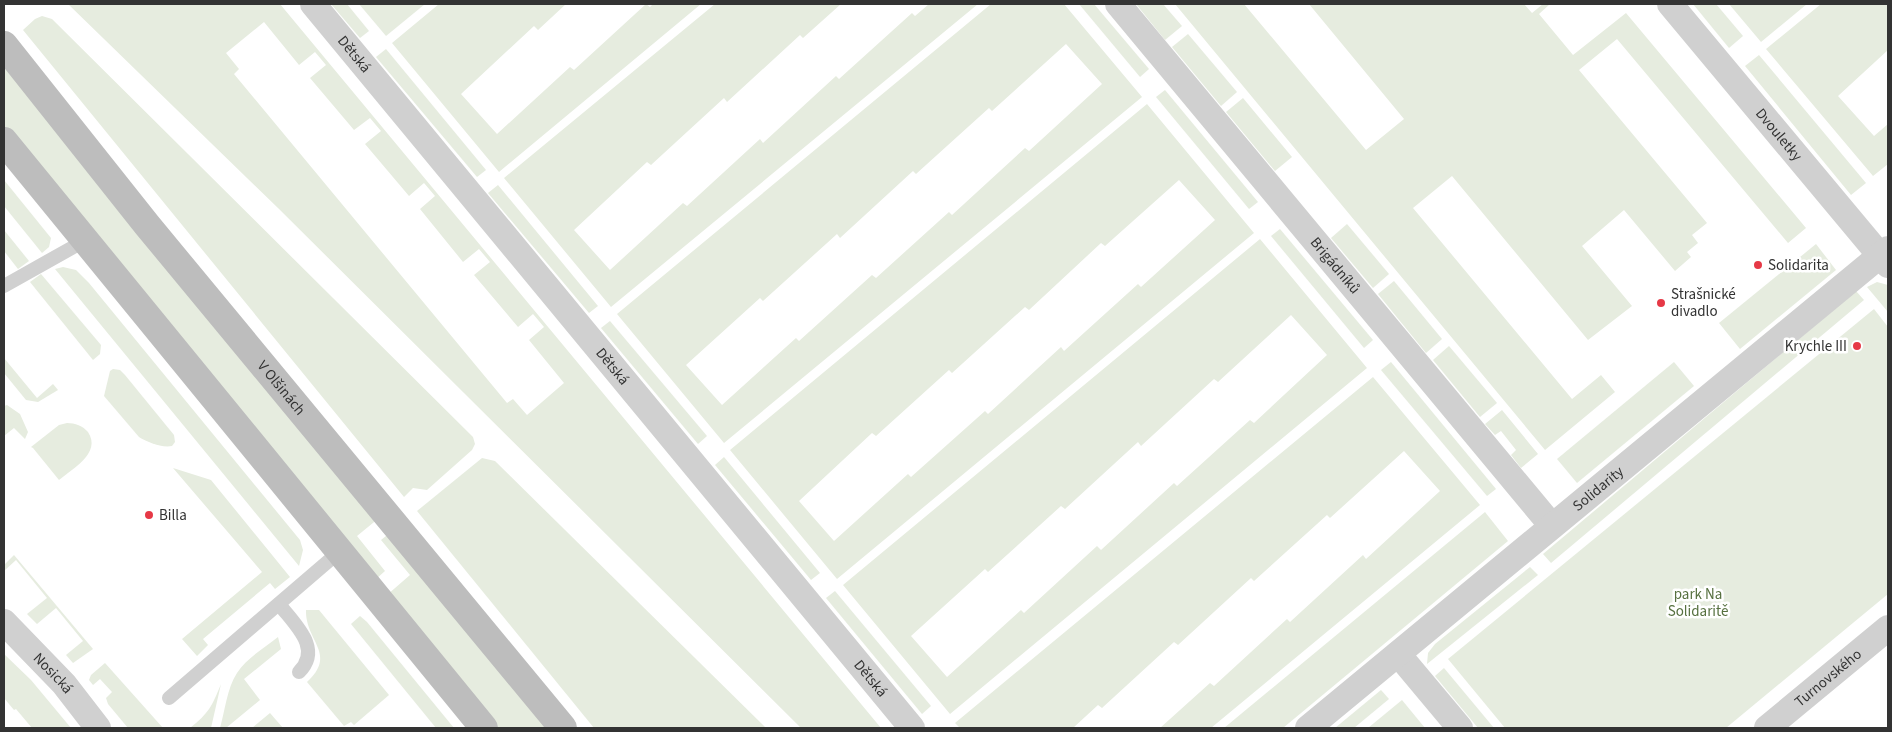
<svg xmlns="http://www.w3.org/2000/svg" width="1892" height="732" viewBox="0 0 1892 732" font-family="'Source Sans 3',sans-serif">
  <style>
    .green { fill: #e6ecdf; fill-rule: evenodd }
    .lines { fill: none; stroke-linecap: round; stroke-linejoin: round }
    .lane { stroke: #d0d0d0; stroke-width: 14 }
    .street { stroke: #d0d0d0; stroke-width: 26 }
    .secondary { stroke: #bdbdbd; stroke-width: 28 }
    .poi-dot { fill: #e63946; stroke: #fff; stroke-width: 2 }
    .labels { text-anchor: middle; stroke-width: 5; stroke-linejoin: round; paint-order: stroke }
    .street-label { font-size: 15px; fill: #333; stroke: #fff }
    .poi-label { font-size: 15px; fill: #333; stroke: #fff; text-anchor: start }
    .park-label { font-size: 15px; fill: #56703f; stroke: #fff }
  </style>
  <rect width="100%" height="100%" fill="#fff"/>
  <!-- green -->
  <g class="green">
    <path d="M68,4H280L881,728H801L278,208ZM264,22L299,65L315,52L326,65L310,78L354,130L370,118L381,131L365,144L409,196L424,183L435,196L420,209L463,262L479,249L490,262L474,275L518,327L533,314L544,327L529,340L564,383L527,415L513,399L507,403L234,74L239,69L226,53Z"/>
    <path d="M331,4H347L369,31L360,38Z"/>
    <path d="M359,4H425L386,36Z"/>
    <path d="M439,4H566L538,30L534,26L461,94L497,134L570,67L574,70L646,4L650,7L653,4H701L499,172L392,43Z"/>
    <path d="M715,4H841L803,38L800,35L727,102L724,98L651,165L647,162L574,230L610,270L683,203L687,206L760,139L763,143L836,76L839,79L912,13L915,16L929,4H978L611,307L504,178Z"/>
    <path d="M991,4H1064L1142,97L724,443L617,314ZM1066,44L1102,84L1029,151L1025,148L952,215L949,212L876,278L872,275L799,341L796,338L722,405L686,365L760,298L763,301L837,234L840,238L913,171L916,174L989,108L992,111Z"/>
    <path d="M1079,4H1094L1149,69L1140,77Z"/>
    <path d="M1136,4H1163L1182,26L1165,40Z"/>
    <path d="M1175,4H1244L1366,150L1404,119L1309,4H1524L1532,13L1543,4H1550L1539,14L1573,55L1626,13L1806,228L1788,243L1617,39L1579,70L1707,223L1692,235L1698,243L1687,252L1691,257L1675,271L1624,210L1582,246L1632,306L1588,340L1452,176L1413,208L1572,399L1601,375L1615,392L1545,450Z"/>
    <path d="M1693,4H1716L1743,36L1729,48Z"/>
    <path d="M1729,4H1807L1761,42Z"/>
    <path d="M1821,4H1888V50L1838,96L1874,136L1888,124V164L1873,176L1766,49Z"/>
    <path d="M42,16L52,19L473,437L475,444L472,450L427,490L413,488L404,497L23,30L35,19Z"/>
    <path d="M1188,34L1237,92L1221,106L1172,47Z"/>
    <path d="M386,49L486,170L477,177L376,57Z"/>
    <path d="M1759,55L1866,183L1851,195L1745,66Z"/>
    <path d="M4,66L379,518L357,536L385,571L375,580L4,127Z"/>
    <path d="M1165,90L1258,202L1249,209L1156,97Z"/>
    <path d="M1243,98L1292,157L1275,171L1226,112Z"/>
    <path d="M1147,104L1254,233L837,579L730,450ZM1179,180L1215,220L1141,287L1138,284L1064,351L1061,347L988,414L985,411L911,477L908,474L834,541L799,501L872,433L876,436L949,370L952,373L1025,307L1029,310L1101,243L1105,246Z"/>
    <path d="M4,180L51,238L49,247L42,253L4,206Z"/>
    <path d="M498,185L598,306L589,313L488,193Z"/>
    <path d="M1347,224L1389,274L1373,288L1331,238Z"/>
    <path d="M1280,229L1373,340L1364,348L1271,236Z"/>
    <path d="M4,230L29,261L18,269L4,251Z"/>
    <path d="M1260,239L1367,368L950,714L843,585ZM1291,315L1327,355L1254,423L1250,420L1177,486L1174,483L1101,550L1097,546L1024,613L1021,610L947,677L911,636L985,569L988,572L1061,506L1065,509L1138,442L1141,446L1214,379L1218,382Z"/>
    <path d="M1816,244L1836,270L1740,349L1719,323Z"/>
    <path d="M63,267L76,270L89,283L300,540L303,550L299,566L55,269Z"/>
    <path d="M41,274L101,345L100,354L93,360L30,282Z"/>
    <path d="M1394,281L1442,339L1426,353L1378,294Z"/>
    <path d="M1877,282L1888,285V312L1867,287Z"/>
    <path d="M1856,291L1864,300L1551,563L1543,554Z"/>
    <path d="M1874,309L1888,327V594L1726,728H1505L1448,659Z"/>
    <path d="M610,321L707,436L698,444L601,328Z"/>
    <path d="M1449,346L1497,403L1480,417L1433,360Z"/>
    <path d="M4,358L37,398L53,384L58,390L38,402L26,400L4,373Z"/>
    <path d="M1391,362L1496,489L1487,496L1381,370Z"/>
    <path d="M1674,362L1694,386L1577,483L1557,459Z"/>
    <path d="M113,369L120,370L125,375L174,435L175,442L172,446C161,448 147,442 139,437L104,396L110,371Z"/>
    <path d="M1373,377L1480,505L1211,728H1160L1210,683L1214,686L1287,619L1290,622L1363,555L1366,559L1440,491L1404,451L1330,518L1327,515L1254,581L1251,578L1178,645L1174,642L1102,708L1098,705L1073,728H960L955,723Z"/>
    <path d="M7,405L20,414L28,432L25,439L14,428L4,436V406Z"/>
    <path d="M1502,410L1538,454L1521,468L1511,455L1516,450L1501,431L1495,435L1485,424Z"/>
    <path d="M67,423C75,423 83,426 88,432C102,453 72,469 59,480L33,448L31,447L59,425Z"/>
    <path d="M724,457L820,573L811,580L715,465Z"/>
    <path d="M482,458L495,461L766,728H594L417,511Z"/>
    <path d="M173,468L211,480L290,577L275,589L270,583L203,639L208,645L197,656L182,639L262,572Z"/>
    <path d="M1485,512L1508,541L1283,728H1224Z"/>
    <path d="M391,532L552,728H496L387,595L410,575L381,540Z"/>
    <path d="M14,555L93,649L73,663L66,655L83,641L56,608L37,624L27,614L47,598L16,560L4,571V565Z"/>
    <path d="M1530,567L1538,575L1427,664L1428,653L1435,644Z"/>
    <path d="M835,591L931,706L922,714L826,598Z"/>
    <path d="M306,610H319L389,695L354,725L351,722L344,726L307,682C338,654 305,641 306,610Z"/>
    <path d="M360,616L367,622L454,728H436L351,624Z"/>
    <path d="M278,637L281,649L244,679L260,700L226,728H220C225,711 227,688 237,673C247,658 264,648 278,637Z"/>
    <path d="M4,654L31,680L71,728H32L16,709L14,710L4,698Z"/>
    <path d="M105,663L163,728H128L108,704L106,698L112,692L100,679L93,685L89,680L91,675Z"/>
    <path d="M1444,668L1494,728H1478L1435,676Z"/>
    <path d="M221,684L211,728H190C209,713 212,706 221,684Z"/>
    <path d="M1381,690L1389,699L1354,728H1335Z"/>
    <path d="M1402,700L1425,728H1368Z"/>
    <path d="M270,713L283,728H252Z"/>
  </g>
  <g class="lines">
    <!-- lane -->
    <g class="lane">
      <path d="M4,286L84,241"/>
      <path d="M279,604C294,624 323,648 299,672"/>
      <path d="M169,698L339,552"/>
    </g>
    <!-- street -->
    <g class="street">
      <path id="s1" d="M313,4L912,728"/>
      <path id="s2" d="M1118,4L1552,526"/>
      <path id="s3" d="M1670,4L1888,265"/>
      <path id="s4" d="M4,622L64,684L98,728"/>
      <path d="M1398,654L1460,728"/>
      <path id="s5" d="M1308,728L1888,249"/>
      <path id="s6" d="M1767,728L1888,628"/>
    </g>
    <!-- secondary -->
    <g class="secondary">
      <path id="s7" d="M4,45L147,225L563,728"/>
      <path d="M4,141L484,728"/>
    </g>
  </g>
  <!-- markers -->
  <g class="poi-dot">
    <circle cx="1758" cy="265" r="5"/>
    <circle cx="1661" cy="303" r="5"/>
    <circle cx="1857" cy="346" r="5"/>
    <circle cx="149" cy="515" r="5"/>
  </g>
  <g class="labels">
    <!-- street labels -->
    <g class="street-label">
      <text dy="5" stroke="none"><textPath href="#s1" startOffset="65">Dětská</textPath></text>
      <text dy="5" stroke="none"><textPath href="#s3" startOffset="170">Dvouletky</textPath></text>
      <text dy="5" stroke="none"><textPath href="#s2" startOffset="340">Brigádníků</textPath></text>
      <text dy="5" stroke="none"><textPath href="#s1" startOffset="470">Dětská</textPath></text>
      <text dy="5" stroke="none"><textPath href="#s7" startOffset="441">V Olšinách</textPath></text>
      <text dy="5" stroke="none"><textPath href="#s5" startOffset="376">Solidarity</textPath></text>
      <text dy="5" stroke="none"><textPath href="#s4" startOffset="71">Nosická</textPath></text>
      <text dy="5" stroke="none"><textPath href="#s1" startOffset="875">Dětská</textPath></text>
      <text dy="5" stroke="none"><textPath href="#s6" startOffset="79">Turnovského</textPath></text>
    </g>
    <!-- poi labels -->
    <g class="poi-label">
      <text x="1768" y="270">Solidarita</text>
      <text x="1671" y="299">Strašnické<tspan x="1671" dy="17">divadlo</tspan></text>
      <text x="1847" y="351" text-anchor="end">Krychle III</text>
      <text x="159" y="520">Billa</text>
    </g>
    <!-- park labels -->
    <g class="park-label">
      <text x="1698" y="599">park Na<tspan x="1698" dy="17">Solidaritě</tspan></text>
    </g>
  </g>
  <!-- border -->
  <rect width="1892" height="732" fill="none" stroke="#333333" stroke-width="10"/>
</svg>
